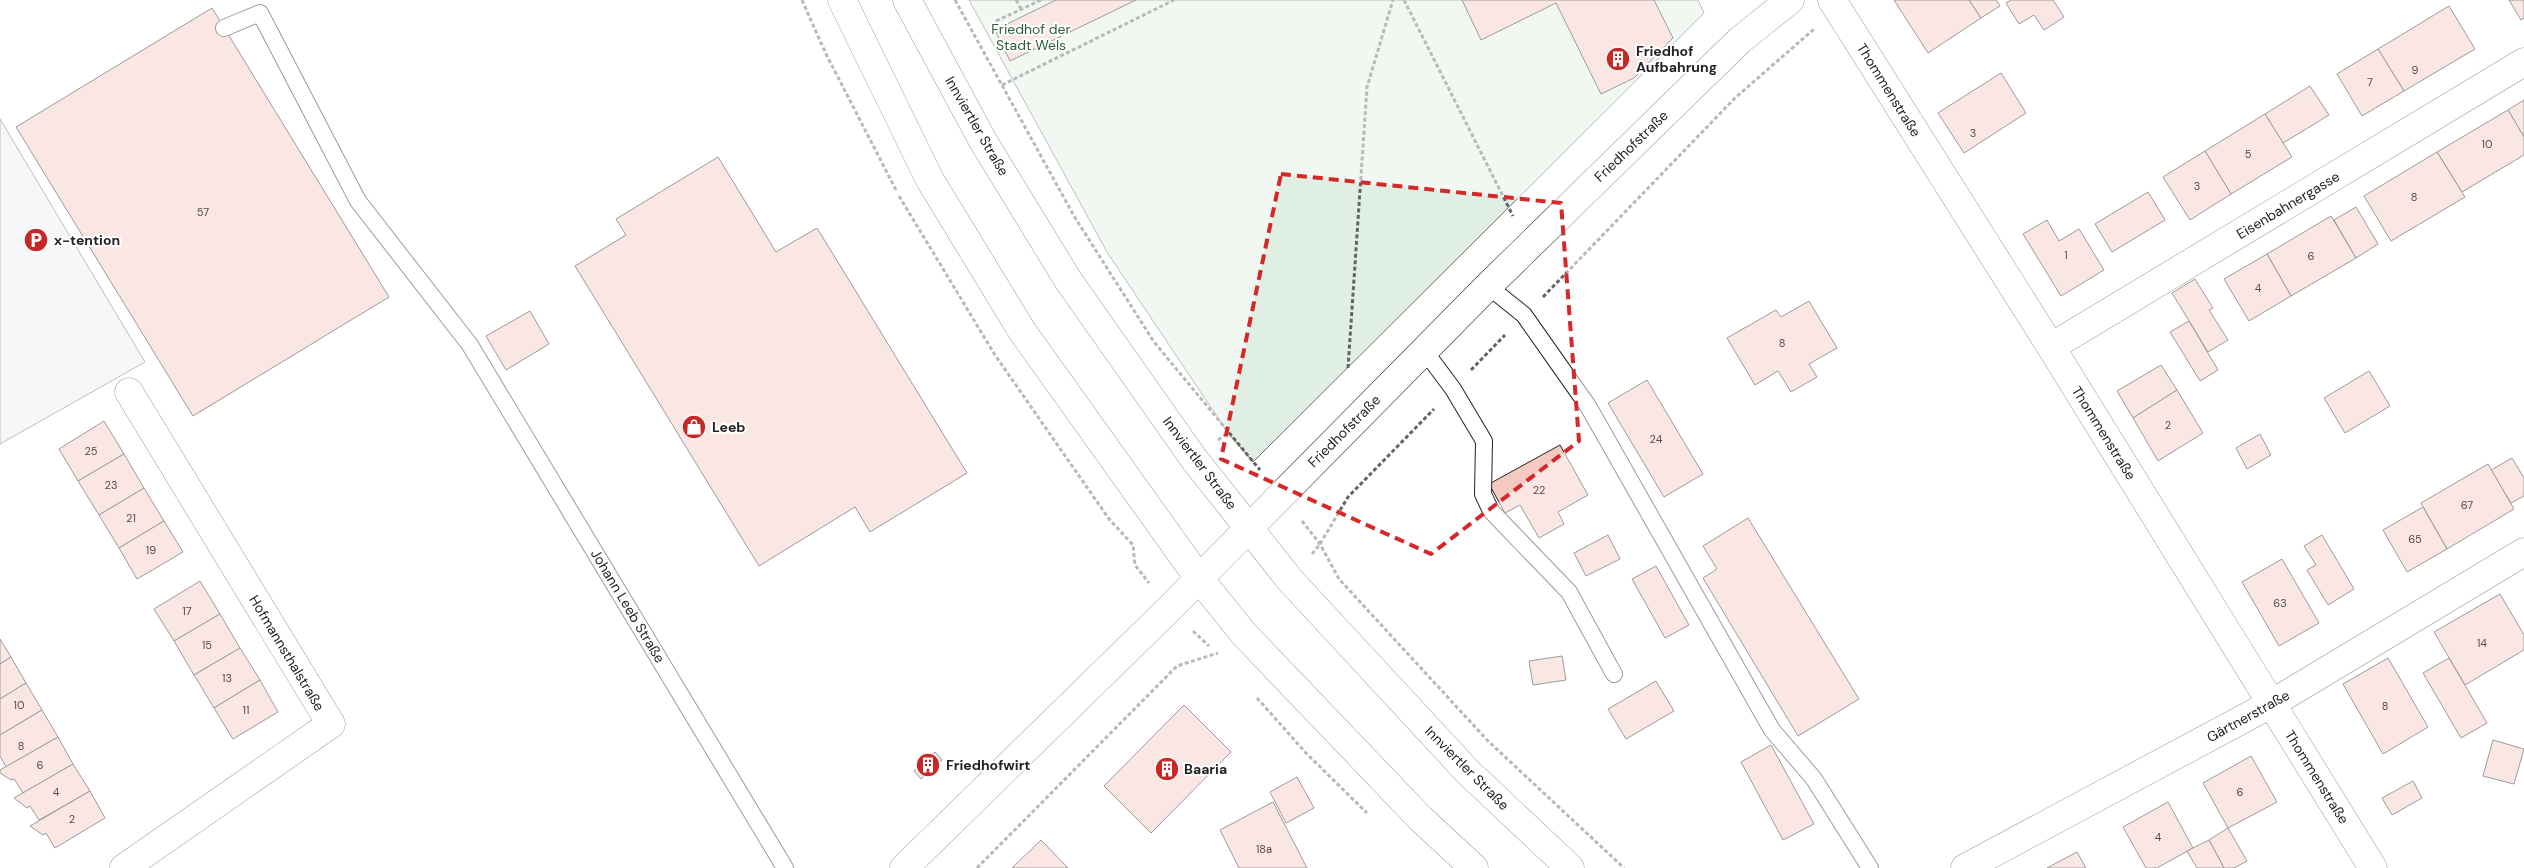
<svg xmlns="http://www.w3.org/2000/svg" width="2524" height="868" viewBox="0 0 2524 868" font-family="'DM Sans',sans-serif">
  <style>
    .green { fill: #e0efe3; stroke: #6f6f6f }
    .parking { fill: #ededed; stroke: #6f6f6f }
    .building { fill: #f3c9c0; stroke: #222 }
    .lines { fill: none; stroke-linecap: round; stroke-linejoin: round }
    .service-casing { stroke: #222; stroke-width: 18 }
    .minor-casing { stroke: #222; stroke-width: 29 }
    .tertiary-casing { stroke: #222; stroke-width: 29 }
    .primary-casing { stroke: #222; stroke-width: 29 }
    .path { stroke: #646464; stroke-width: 3; stroke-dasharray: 4 2.5; stroke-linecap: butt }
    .service { stroke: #fff; stroke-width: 16 }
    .minor { stroke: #fff; stroke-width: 28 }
    .tertiary { stroke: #fff; stroke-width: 28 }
    .primary { stroke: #fff; stroke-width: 28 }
    .marked { fill: none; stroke: #d62828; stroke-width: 4; stroke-dasharray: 10 6; stroke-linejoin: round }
    .labels { text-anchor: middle; stroke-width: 4; stroke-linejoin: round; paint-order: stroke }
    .number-label { font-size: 11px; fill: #564c4a }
    .park-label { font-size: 14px; fill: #2f5e38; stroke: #fff }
    .poi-label { font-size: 14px; font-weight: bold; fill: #222; stroke: #fff; text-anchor: start }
    .street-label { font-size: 14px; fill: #222; stroke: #fff }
  </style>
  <rect width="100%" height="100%" fill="#fff"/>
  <!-- green -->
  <path class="green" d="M969,0H1698L1704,13L1253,462L1228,433L1107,252Z"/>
  <!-- parking -->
  <path class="parking" d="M0,119L145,362L0,444Z"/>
  <!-- building -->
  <g class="building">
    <path d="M1056,0H1136L1010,61L995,30Z"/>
    <path d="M1462,0H1654L1673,38L1634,78L1601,94L1556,3L1481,40Z"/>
    <path d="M1894,0H1969L1981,18L1928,53Z"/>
    <path d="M1969,0H1996L2000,6L1981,18Z"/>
    <path d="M2011,0H2053L2064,17L2044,30L2034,15L2019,24L2006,3Z"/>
    <path d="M2509,0H2524V18L2521,20Z"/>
    <path d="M2449,6L2475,49L2404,91L2378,49Z"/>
    <path d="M212,8L389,297L193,416L16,127Z"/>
    <path d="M2378,49L2404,91L2362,116L2337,74Z"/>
    <path d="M2001,73L2026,113L1964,153L1938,113Z"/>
    <path d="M2310,86L2329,115L2283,143L2265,114Z"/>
    <path d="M2524,100V137L2508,110Z"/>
    <path d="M2508,110L2524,137V155L2462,192L2437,152Z"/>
    <path d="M2265,114L2292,157L2231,194L2205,151Z"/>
    <path d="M2205,151L2231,194L2190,220L2163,177Z"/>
    <path d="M2437,152L2465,197L2391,241L2364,196Z"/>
    <path d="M718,157L776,252L817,228L967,473L870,532L855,507L759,566L575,266L626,235L616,219Z"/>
    <path d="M2148,192L2165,220L2112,252L2095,224Z"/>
    <path d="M2356,207L2378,244L2356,258L2334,220Z"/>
    <path d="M2331,216L2356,258L2291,296L2267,254Z"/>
    <path d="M2047,220L2059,241L2079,229L2104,270L2061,296L2023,234Z"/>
    <path d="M2267,254L2291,296L2249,321L2224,279Z"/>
    <path d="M2195,279L2213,308L2209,310L2228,340L2208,352L2172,293Z"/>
    <path d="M1809,301L1837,348L1809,364L1817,377L1791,392L1778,371L1755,385L1727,338L1776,310L1781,317Z"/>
    <path d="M530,311L549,344L506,370L486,336Z"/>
    <path d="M2189,321L2218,370L2200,381L2170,332Z"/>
    <path d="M2161,365L2177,390L2133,418L2117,391Z"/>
    <path d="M2369,371L2390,406L2345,433L2324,398Z"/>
    <path d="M1647,380L1703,474L1664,497L1608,403Z"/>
    <path d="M2177,390L2203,433L2158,461L2133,418Z"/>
    <path d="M104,421L124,454L78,481L59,449Z"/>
    <path d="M2260,434L2271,455L2247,469L2236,448Z"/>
    <path d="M1560,445L1588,495L1558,512L1564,524L1539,538L1520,505L1505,513L1489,484Z"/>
    <path d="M124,454L144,488L99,515L78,481Z"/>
    <path d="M2512,458L2524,478V496L2511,503L2491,470Z"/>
    <path d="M2488,464L2514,509L2447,549L2421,503Z"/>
    <path d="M144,488L164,521L119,548L99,515Z"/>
    <path d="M2423,507L2447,549L2407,572L2383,530Z"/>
    <path d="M1748,518L1859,699L1798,736L1703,578L1717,569L1703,546Z"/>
    <path d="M164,521L183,552L137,579L119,548Z"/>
    <path d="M1608,535L1620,559L1586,576L1574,553Z"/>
    <path d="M2322,535L2354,589L2328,605L2307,570L2316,565L2304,546Z"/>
    <path d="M2282,559L2319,623L2279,646L2242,582Z"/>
    <path d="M1656,566L1689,625L1665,638L1632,579Z"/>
    <path d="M200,581L220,614L174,641L154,609Z"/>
    <path d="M2500,594L2524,635V650L2465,685L2434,632Z"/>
    <path d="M220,614L240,648L194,675L174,641Z"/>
    <path d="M0,639L11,657L0,664Z"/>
    <path d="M240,648L260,680L214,708L194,675Z"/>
    <path d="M1562,656L1566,680L1533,685L1529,661Z"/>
    <path d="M11,657L26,683L0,699V664Z"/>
    <path d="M2388,658L2428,727L2383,754L2343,684Z"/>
    <path d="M2449,658L2487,723L2461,738L2423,673Z"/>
    <path d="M260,680L278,712L233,739L214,708Z"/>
    <path d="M1656,681L1674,711L1626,739L1608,709Z"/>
    <path d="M26,683L42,710L0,735V699Z"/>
    <path d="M1184,705L1231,752L1151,833L1104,786Z"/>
    <path d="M42,710L58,737L6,767L0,756V735Z"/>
    <path d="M58,737L73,764L23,793L14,779L11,780L0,773V770Z"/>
    <path d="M2493,740L2524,749L2514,784L2483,776Z"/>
    <path d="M1771,745L1814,824L1783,840L1741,762Z"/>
    <path d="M935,752L942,760L921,779L914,771Z"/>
    <path d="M2251,756L2277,802L2228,828L2203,783Z"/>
    <path d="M73,764L90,791L39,820L30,806L27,808L14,798Z"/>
    <path d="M1297,777L1314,808L1286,823L1270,792Z"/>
    <path d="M2413,781L2422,798L2392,815L2382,798Z"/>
    <path d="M90,791L105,818L55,848L46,833L43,835L30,826Z"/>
    <path d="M1273,802L1307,868H1239L1220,830Z"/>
    <path d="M2168,802L2193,848L2157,868H2146L2123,827Z"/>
    <path d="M2228,828L2247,861L2234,868H2224L2209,840Z"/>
    <path d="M1041,840L1068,868H1012Z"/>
    <path d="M2209,840L2224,868H2197L2187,851Z"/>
    <path d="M2077,852L2086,868H2047Z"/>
  </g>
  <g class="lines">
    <!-- service casing -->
    <g class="service-casing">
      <g id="service">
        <path d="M224,28L260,13L358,201L470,345L785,868"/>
        <path d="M1488,286L1524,315L1588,406L1772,730L1814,779L1870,868"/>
        <path d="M1424,350L1453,389L1484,441L1483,494L1491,511L1569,592L1614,674"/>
      </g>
    </g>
    <!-- minor casing -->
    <g class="minor-casing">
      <g id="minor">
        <path d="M1832,0L2051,347L2373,868"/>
        <path d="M2051,347L2524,62"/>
        <path d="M124,868L331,724L129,392"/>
        <path d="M1965,868L2271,704L2524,552"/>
      </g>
    </g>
    <!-- tertiary casing -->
    <g class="tertiary-casing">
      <path id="tertiary" d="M904,868L1169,609L1488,286L1740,40L1790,0"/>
    </g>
    <!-- primary casing -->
    <g class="primary-casing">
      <g id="primary">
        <path d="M842,0L930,180L1022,331L1198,577L1244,634L1421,819L1474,868"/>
        <path d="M907,0L983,141L1068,280L1194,459L1290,580L1468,772L1570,868"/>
      </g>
    </g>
    <!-- path -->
    <g class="path">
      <path d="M802,0L826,54L896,190"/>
      <path d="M955,0L1074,216L1154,342L1260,470"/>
      <path d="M1016,0L1021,9"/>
      <path d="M1404,0L1513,216"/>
      <path d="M996,21L1041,0"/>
      <path d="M1002,85L1174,0"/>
      <path d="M899,196L995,355L1109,519L1133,545L1135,565L1149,583"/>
      <path d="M1543,297L1735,98L1814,29"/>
      <path d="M1348,368L1367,87L1393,0"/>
      <path d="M1471,370L1505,335"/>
      <path d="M1218,440L1228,433"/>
      <path d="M1302,521L1320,544L1339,579L1488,741L1624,868"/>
      <path d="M1312,554L1320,544L1348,497L1434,409"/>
      <path d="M1193,631L1209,646"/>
      <path d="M1257,698L1306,753L1367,813"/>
      <path d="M977,868L1177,666L1218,653"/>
    </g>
    <!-- service -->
    <use href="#service" class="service"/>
    <!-- minor -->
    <use href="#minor" class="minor"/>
    <!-- tertiary -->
    <use href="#tertiary" class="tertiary"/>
    <!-- primary -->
    <use href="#primary" class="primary"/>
  </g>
  <!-- marked area -->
  <path d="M0 0H2524V868H0ZM1281,174L1561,203L1579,441L1431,554L1221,459Z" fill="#fff" fill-opacity=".55" fill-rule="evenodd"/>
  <path class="marked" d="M1281,174L1561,203L1579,441L1431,554L1221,459Z"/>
  <!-- icons -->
  <defs>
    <g id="building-disc" transform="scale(1.25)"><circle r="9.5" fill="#c62828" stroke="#fff"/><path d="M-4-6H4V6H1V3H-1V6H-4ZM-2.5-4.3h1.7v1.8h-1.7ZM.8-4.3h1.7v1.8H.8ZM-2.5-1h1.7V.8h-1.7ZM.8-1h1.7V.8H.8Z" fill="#fff"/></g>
    <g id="parking-disc" transform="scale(1.25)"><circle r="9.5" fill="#c62828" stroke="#fff"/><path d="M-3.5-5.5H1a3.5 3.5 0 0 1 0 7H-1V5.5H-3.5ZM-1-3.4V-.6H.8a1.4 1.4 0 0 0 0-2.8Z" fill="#fff"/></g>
    <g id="shop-disc" transform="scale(1.25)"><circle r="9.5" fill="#c62828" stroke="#fff"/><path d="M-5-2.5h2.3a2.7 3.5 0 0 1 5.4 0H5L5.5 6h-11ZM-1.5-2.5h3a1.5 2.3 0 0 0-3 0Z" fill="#fff"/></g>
  </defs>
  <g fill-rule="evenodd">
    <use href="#building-disc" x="1618" y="59"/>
    <use href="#parking-disc" x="36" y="240"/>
    <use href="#shop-disc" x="694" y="427"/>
    <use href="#building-disc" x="928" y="765"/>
    <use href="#building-disc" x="1167" y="769"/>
  </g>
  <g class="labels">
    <!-- number labels -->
    <g class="number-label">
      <text x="2415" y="74">9</text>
      <text x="2370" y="86">7</text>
      <text x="1973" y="137">3</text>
      <text x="2487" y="148">10</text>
      <text x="2248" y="158">5</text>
      <text x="2197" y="190">3</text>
      <text x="2414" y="201">8</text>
      <text x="203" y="216">57</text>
      <text x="2066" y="259">1</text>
      <text x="2311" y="260">6</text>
      <text x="2258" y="292">4</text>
      <text x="1782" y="347">8</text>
      <text x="2168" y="429">2</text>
      <text x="1656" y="443">24</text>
      <text x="91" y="455">25</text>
      <text x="111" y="489">23</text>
      <text x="1539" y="494">22</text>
      <text x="2467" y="509">67</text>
      <text x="131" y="522">21</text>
      <text x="2415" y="543">65</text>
      <text x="151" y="554">19</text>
      <text x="2280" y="607">63</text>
      <text x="187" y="615">17</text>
      <text x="2482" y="647">14</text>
      <text x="207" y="649">15</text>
      <text x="227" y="682">13</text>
      <text x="19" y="709">10</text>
      <text x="2385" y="710">8</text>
      <text x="246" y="714">11</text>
      <text x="21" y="750">8</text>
      <text x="40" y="769">6</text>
      <text x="56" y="796">4</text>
      <text x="2240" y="796">6</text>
      <text x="72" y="823">2</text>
      <text x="2158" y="841">4</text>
      <text x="1264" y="853">18a</text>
    </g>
    <!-- park labels -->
    <g class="park-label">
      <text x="1031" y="34">Friedhof der<tspan x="1031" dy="16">Stadt Wels</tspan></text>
    </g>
    <!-- poi labels -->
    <g class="poi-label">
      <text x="1636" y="56">Friedhof<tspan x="1636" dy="16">Aufbahrung</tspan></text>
      <text x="54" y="245">x-tention</text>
      <text x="712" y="432">Leeb</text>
      <text x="946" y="770">Friedhofwirt</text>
      <text x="1184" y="774">Baaria</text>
    </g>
    <!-- street labels -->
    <g class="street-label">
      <text transform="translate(1889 90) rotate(58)" y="5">Thommenstraße</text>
      <text transform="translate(977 126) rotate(60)" y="5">Innviertler Straße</text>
      <text transform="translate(1631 146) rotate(-44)" y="5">Friedhofstraße</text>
      <text transform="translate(2288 205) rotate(-31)" y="5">Eisenbahnergasse</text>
      <text transform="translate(1344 431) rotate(-45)" y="5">Friedhofstraße</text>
      <text transform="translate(2104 433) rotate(58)" y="5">Thommenstraße</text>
      <text transform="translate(1200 463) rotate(53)" y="5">Innviertler Straße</text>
      <text transform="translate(628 606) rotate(59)" y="5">Johann Leeb Straße</text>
      <text transform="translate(287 653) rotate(59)" y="5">Hofmannsthalstraße</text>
      <text transform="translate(2248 716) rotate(-29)" y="5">Gärtnerstraße</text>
      <text transform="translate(1467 768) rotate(45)" y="5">Innviertler Straße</text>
      <text transform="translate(2317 777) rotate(58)" y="5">Thommenstraße</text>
    </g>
  </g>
</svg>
